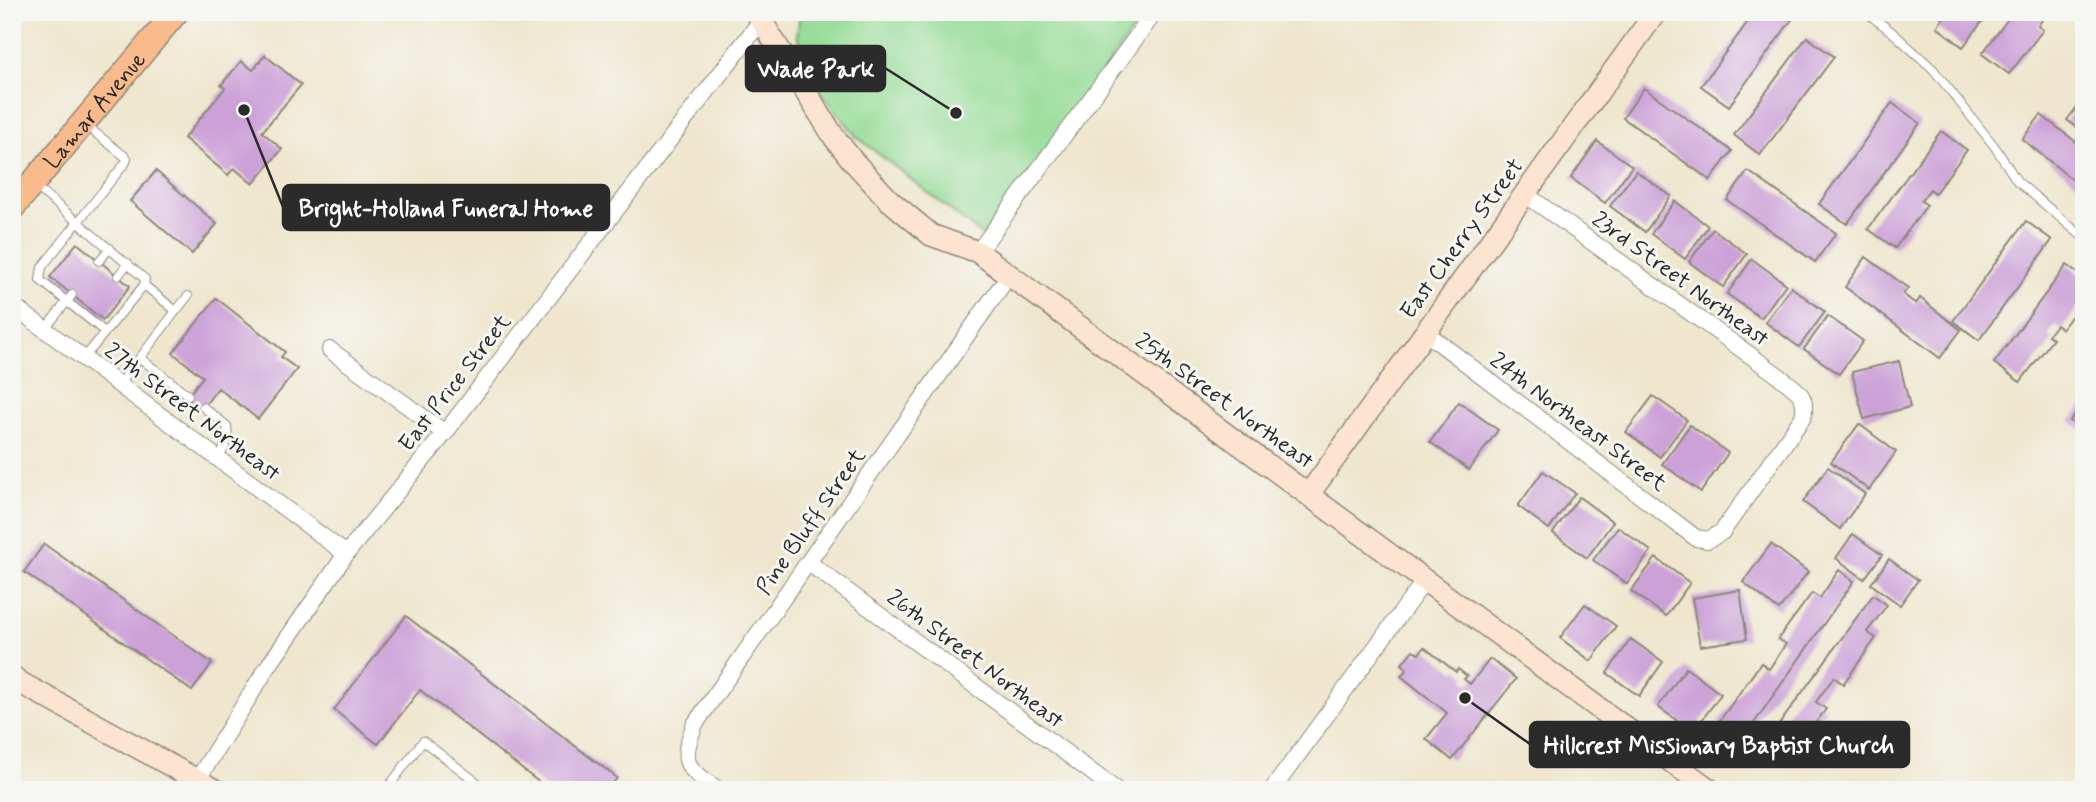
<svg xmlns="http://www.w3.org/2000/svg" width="2096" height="802" viewBox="0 0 2096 802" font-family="Mynerve,sans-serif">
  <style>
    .green { fill: #94dc96; stroke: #608460; stroke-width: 2 }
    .building { fill: #cca1d8 }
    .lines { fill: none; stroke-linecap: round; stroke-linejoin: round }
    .lane-casing { stroke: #8d887c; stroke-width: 10 }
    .street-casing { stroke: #8d887c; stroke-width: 18 }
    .secondary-casing { stroke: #8d887c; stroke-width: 24 }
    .primary-casing { stroke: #8d887c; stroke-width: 27 }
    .lane { stroke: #fff; stroke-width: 8 }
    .street { stroke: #fff; stroke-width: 16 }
    .secondary { stroke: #fde4d1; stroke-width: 21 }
    .primary { stroke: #fabb8c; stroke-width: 24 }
    .labels { text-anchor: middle; stroke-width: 6; stroke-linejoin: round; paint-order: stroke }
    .street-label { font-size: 23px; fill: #2b2b2b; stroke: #f6f6f2 }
    .leader { fill: none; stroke: #2b2b2b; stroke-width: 2.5 }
    .callout-dot { fill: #2b2b2b; stroke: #f6f6f2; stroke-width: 2.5 }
    .callout { fill: #2b2b2b; stroke: #2b2b2b; stroke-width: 2.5 }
    .callout-label { font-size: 24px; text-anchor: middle; font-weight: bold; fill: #fff }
  </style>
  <rect width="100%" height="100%" fill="#f6f6f2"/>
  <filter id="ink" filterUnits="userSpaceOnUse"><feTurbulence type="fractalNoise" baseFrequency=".0143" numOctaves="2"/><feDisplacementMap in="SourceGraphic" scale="14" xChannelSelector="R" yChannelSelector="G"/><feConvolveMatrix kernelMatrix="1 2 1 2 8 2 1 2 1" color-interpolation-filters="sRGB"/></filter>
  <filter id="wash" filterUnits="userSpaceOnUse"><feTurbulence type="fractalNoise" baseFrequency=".00686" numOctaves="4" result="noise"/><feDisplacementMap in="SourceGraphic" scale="28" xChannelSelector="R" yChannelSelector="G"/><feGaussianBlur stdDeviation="1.57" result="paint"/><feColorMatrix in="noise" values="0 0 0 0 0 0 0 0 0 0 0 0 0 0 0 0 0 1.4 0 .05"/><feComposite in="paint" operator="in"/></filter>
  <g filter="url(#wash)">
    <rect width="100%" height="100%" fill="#efe6cd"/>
    <!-- green -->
    <path class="green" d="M800,12H1146L983,236L856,136L820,90L797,36Z"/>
    <g id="blocks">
      <!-- building -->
      <g class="building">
        <path d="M1755,12H1785L1793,18L1729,106L1701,86Z"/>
        <path d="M1948,12H1989L1963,47L1937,27Z"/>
        <path d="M2013,12H2057L2052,18L2046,14L2038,26L2043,30L2009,74L1982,54Z"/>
        <path d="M1807,37L1834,57L1760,155L1734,135Z"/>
        <path d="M265,55L301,85L262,132L282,149L253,184L234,168L228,175L184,138L225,88L221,85L241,61L253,70Z"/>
        <path d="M1644,88L1732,151L1710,180L1623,118Z"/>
        <path d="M2084,98V133L2067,120Z"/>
        <path d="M1892,103L1920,123L1847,224L1819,204Z"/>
        <path d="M2041,115L2084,148V189L2022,139Z"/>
        <path d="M1941,131L1967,150L1935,193L1930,189L1921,201L1927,205L1895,248L1868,229Z"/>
        <path d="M1597,141L1632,166L1605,203L1571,178Z"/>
        <path d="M156,171L217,224L192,254L130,201Z"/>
        <path d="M1636,171L1671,196L1645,232L1610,206Z"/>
        <path d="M1748,171L1836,233L1815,262L1727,200Z"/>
        <path d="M1675,201L1708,226L1685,259L1651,234Z"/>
        <path d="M2026,221L2052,240L1979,340L1953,321Z"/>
        <path d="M1713,229L1747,254L1723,287L1689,262Z"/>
        <path d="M77,243L130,286L103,320L50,277Z"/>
        <path d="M1866,257L1908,288L1903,294L1916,304L1920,298L1961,330L1940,358L1845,287Z"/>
        <path d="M1752,259L1786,284L1761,318L1727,294Z"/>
        <path d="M2067,265L2084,277V299L2062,329L2056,325L2048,335L2053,339L2020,382L1994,363Z"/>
        <path d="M1791,287L1825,312L1799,347L1765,322Z"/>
        <path d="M216,298L285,352L281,357L297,369L258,419L218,388L201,410L186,398L203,377L173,353Z"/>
        <path d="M1828,316L1863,341L1839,374L1804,349Z"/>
        <path d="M1899,361L1910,407L1864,419L1852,372Z"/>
        <path d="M1653,396L1687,420L1660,457L1626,432Z"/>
        <path d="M1459,402L1498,430L1469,470L1430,442Z"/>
        <path d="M2084,403V431L2070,421Z"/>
        <path d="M1859,424L1896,452L1869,490L1831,462Z"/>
        <path d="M1690,425L1728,453L1701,492L1662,464Z"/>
        <path d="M1828,467L1865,494L1840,529L1803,502Z"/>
        <path d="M1543,471L1575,493L1549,529L1518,506Z"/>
        <path d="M1579,497L1613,522L1587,558L1553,533Z"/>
        <path d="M1618,527L1651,551L1627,584L1593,560Z"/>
        <path d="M1853,534L1882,555L1864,579L1836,558Z"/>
        <path d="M44,544L212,663L192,691L24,572Z"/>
        <path d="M1771,544L1808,572L1779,610L1743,582Z"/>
        <path d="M1656,558L1690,583L1666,616L1631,591Z"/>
        <path d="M1889,559L1918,580L1900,605L1871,584Z"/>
        <path d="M1839,570L1854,581L1742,740L1718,723L1761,663L1769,669L1786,644L1778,639L1812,593L1820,598Z"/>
        <path d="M1740,590L1747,639L1700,646L1692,598Z"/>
        <path d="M1873,595L1887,605L1867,632L1876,638L1843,684L1834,677L1816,702L1826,709L1791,756L1779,746L1770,758L1762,752L1769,742L1767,741Z"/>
        <path d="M1585,604L1616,626L1591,661L1560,638Z"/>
        <path d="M406,616L617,778L608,790H549L420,690L378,744L334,710Z"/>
        <path d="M1631,639L1663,662L1639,696L1607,673Z"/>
        <path d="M1424,647L1456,672L1458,669L1467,676L1464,679L1470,684L1490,659L1516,679L1452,760L1426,739L1447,713L1401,676L1407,669L1402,664L1413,650L1419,654Z"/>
        <path d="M1686,668L1721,694L1693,732L1658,707Z"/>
      </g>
    </g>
  </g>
  <g filter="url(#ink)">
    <use href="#blocks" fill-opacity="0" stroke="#8d887c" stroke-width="2"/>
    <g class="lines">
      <!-- lane casing -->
      <g class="lane-casing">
        <g id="lane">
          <path d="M1866,12L1892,32L1933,69L1995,147L2017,181L2084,238"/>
          <path d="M84,124L127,158L126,162L42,267L40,280L105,332"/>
          <path d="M34,185L145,279L144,285L84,358"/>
          <path d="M99,261L110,248"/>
          <path d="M118,276L128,263"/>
          <path d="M176,311L188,296"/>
          <path d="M45,329L72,295"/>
          <path d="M140,358L188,395"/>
          <path d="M119,385L176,311L144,285"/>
          <path d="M203,407L227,426C229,440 226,447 218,458"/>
          <path d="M386,790L423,741L487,790"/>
        </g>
      </g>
      <!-- street casing -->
      <g class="street-casing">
        <g id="street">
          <path d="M978,252L1155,12"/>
          <path d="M12,305L346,554"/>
          <path d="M1425,332L1696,538L1708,540L1722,532L1803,417C1808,393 1796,391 1779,376L1525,194"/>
          <path d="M330,350L445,433"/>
          <path d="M809,563L1116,790"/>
          <path d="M191,790L267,668L346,554L445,433L766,14"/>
          <path d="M718,790C685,766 679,764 695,724L1009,275"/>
          <path d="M1272,790L1425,580"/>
        </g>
      </g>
      <!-- secondary casing -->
      <g class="secondary-casing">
        <g id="secondary">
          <path d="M756,12L834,137L852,160L889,200L931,235L978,252L1710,790"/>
          <path d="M1309,494L1656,12"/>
          <path d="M12,676L19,682L215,790"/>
        </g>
      </g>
      <!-- primary casing -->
      <g class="primary-casing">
        <g id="primary">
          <path id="s1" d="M12,208L176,12"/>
        </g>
      </g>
      <!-- lane -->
      <use href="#lane" class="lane"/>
      <!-- street -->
      <use href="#street" class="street"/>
      <!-- secondary -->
      <use href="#secondary" class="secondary"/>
      <!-- primary -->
      <use href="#primary" class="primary"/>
    </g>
  </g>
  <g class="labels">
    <!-- street labels -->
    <g class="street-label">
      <text dy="8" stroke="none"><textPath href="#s1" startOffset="128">Lamar Avenue</textPath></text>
      <text transform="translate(1461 238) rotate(-54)" y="8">East Cherry Street</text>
      <text transform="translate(1681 278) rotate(36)" y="8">23rd Street Northeast</text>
      <text transform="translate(454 382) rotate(-52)" y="8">East Price Street</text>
      <text transform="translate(1225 400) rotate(36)" y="8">25th Street Northeast</text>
      <text transform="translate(193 411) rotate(37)" y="8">27th Street Northeast</text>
      <text transform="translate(1579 421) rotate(37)" y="8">24th Northeast Street</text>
      <text transform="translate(810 521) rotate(-55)" y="8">Pine Bluff Street</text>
      <text transform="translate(976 658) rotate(37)" y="8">26th Street Northeast</text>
    </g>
  </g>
  <!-- callouts -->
  <path class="leader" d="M956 113L885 68M244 110L283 207M1465 698L1530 744"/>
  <g class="callout-dot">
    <circle cx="956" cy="113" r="7"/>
    <circle cx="244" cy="110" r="7"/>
    <circle cx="1465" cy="698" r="7"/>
  </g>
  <g class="callout">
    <rect x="746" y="46" width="139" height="45" rx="7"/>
    <rect x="283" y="185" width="326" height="45" rx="7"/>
    <rect x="1530" y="722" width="379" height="45" rx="7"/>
  </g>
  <g class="callout-label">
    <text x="816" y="77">Wade Park</text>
    <text x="446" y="216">Bright-Holland Funeral Home</text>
    <text x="1719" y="753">Hillcrest Missionary Baptist Church</text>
  </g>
  <!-- margin -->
  <rect width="2096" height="802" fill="none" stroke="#f6f6f2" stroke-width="42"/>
</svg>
